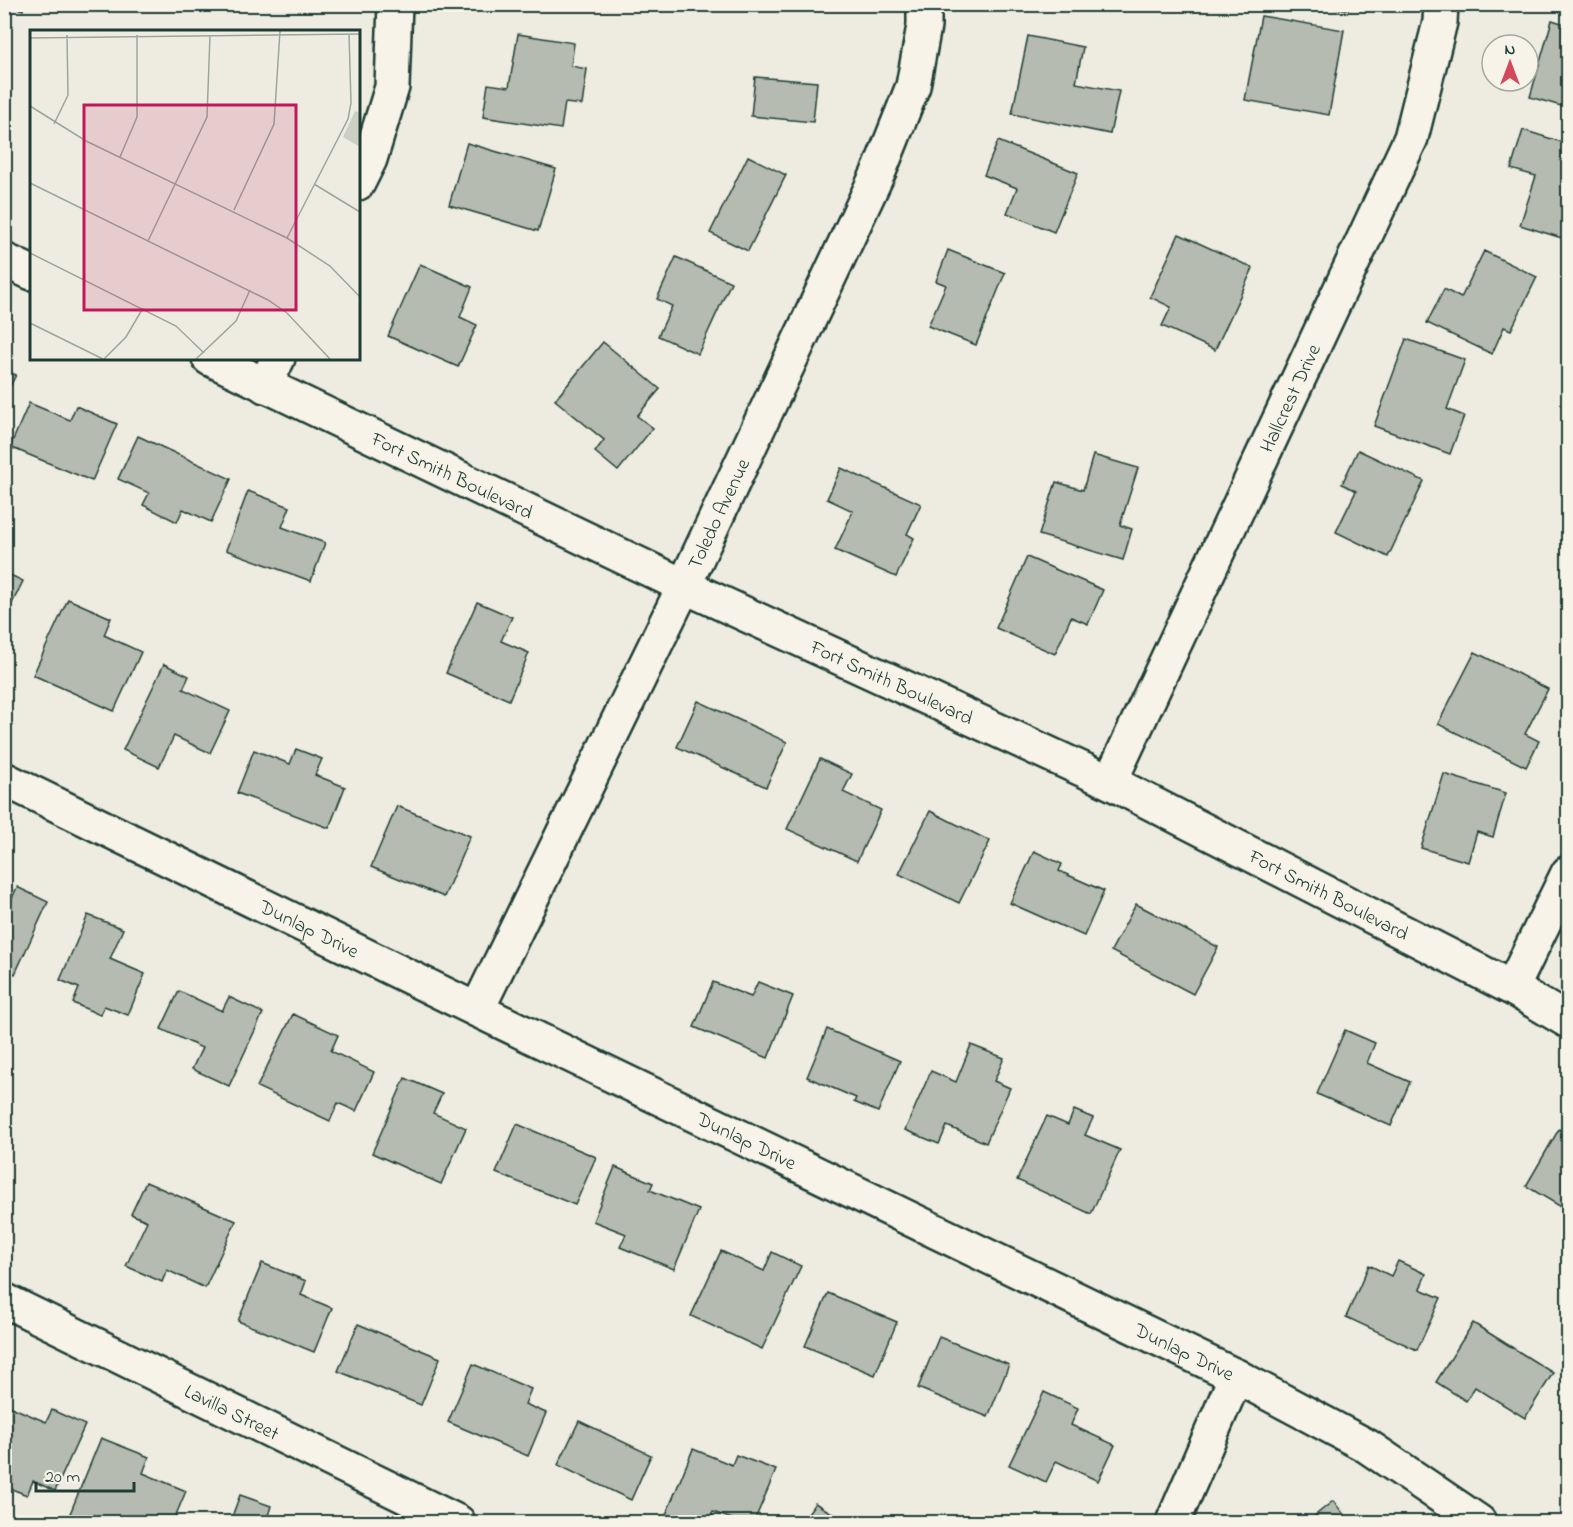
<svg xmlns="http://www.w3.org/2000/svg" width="1573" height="1527" viewBox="0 0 1573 1527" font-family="'Indie Flower',sans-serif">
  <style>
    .building { fill: #b5bbb0; stroke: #1f3d34; stroke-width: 1.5 }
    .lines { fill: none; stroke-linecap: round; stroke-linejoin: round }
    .minor-casing { stroke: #1f3d34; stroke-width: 38 }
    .tertiary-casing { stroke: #1f3d34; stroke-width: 38 }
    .minor { stroke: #f7f3e8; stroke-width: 33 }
    .tertiary { stroke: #f7f3e8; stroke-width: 33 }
    .labels { text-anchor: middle; stroke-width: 5; stroke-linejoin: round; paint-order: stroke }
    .street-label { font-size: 20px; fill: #1f3d34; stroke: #f7f3e8 }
    .inset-road { fill: none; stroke: #9ba69c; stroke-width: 1.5 }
    .view { fill: #c2185b; fill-opacity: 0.15; stroke: #c2185b; stroke-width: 3 }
    .inset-edge { fill: none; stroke: #1f3d34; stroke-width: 3 }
  </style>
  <rect width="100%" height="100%" fill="#eeece1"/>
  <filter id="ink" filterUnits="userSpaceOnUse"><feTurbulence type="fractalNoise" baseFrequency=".0167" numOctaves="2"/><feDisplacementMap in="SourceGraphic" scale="12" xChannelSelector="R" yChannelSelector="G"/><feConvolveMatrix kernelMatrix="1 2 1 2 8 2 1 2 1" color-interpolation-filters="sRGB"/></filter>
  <g filter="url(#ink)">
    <!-- building -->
    <g class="building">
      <path d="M4,4H24L23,10Z"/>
      <path d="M1321,4H1349V9L1321,8Z"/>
      <path d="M1261,16L1344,30L1329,115L1245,100Z"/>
      <path d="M1552,20L1568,25V108L1530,97Z"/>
      <path d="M518,34L574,43L571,66L587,69L582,105L565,103L561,129L483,117L488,84L509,87Z"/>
      <path d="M1028,36L1083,47L1076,83L1119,91L1110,134L1012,114Z"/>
      <path d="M755,77L817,82L813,122L751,116Z"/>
      <path d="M1523,130L1568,144V227L1565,239L1520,225L1536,176L1511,169Z"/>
      <path d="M998,141L1078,173L1054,232L1007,213L1017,188L984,175Z"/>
      <path d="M467,143L556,169L538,231L449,205Z"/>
      <path d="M748,156L786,175L748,251L710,233Z"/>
      <path d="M1179,234L1253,268L1215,350L1162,326L1171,307L1150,297Z"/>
      <path d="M948,250L1005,273L976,345L928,326L946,285L936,281Z"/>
      <path d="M1484,251L1537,277L1511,330L1504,327L1492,354L1427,323L1444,289L1461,298Z"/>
      <path d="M676,257L731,282L698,354L658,336L672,306L657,299Z"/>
      <path d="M420,264L472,287L460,317L477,325L458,367L388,336Z"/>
      <path d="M1406,339L1465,360L1447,409L1464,416L1450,454L1374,426Z"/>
      <path d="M603,342L660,389L637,416L653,428L618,471L595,452L604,440L555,400Z"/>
      <path d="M4,370L16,375L4,398Z"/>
      <path d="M29,403L70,420L76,406L117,424L92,481L10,447Z"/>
      <path d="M138,436L231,479L211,522L183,509L177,522L143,505L149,493L118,479Z"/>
      <path d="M1358,450L1424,481L1388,557L1336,532L1356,491L1342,484Z"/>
      <path d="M1093,455L1138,468L1120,525L1132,529L1123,560L1039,535L1056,482L1083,490Z"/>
      <path d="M841,468L921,504L907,534L914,538L896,577L835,550L853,511L827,499Z"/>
      <path d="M248,491L290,507L282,527L325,543L311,581L226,550Z"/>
      <path d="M1027,557L1103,590L1088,624L1071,617L1055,654L996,628Z"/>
      <path d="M4,572L23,581L4,620Z"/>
      <path d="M68,599L111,618L104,635L141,652L114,711L33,675Z"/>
      <path d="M477,602L512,617L501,641L529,653L509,700L446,673Z"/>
      <path d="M1475,652L1548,689L1525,734L1539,741L1526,767L1438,724Z"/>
      <path d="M164,664L189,676L183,689L230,711L210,753L174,736L159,767L123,750Z"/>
      <path d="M698,701L787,742L766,787L677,747Z"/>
      <path d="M296,749L322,759L315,775L345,787L329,828L237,793L254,750L290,764Z"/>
      <path d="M820,759L852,774L843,792L881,810L857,861L787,829Z"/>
      <path d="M1444,774L1506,793L1493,837L1477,832L1468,862L1421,848Z"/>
      <path d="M397,806L470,836L444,897L371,867Z"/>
      <path d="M930,811L990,841L959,903L899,874Z"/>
      <path d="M1034,851L1062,864L1059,871L1104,891L1084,936L1010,903Z"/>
      <path d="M17,887L48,902L15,974L4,969V901L10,903Z"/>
      <path d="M1136,904L1218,947L1193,994L1111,951Z"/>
      <path d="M88,915L123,929L110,959L145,974L128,1015L104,1006L100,1015L73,1003L79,988L60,980Z"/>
      <path d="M713,982L751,997L758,982L793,996L768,1058L694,1027Z"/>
      <path d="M179,991L222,1011L229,997L263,1013L229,1086L192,1069L202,1048L161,1029Z"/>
      <path d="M293,1014L338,1035L331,1051L374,1072L356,1111L338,1103L330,1121L257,1087Z"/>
      <path d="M827,1029L900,1061L878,1112L854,1102L856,1098L807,1077Z"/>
      <path d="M1345,1030L1375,1043L1367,1063L1410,1082L1391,1126L1317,1094Z"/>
      <path d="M971,1045L1004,1058L994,1081L1010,1088L986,1143L947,1126L939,1144L905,1130L931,1071L956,1082Z"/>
      <path d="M405,1078L442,1094L433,1113L466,1128L441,1184L372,1153Z"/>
      <path d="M1074,1110L1093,1118L1085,1135L1120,1150L1091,1214L1017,1180L1047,1116L1068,1125Z"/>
      <path d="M517,1124L596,1157L575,1205L496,1173Z"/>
      <path d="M1559,1129L1568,1134V1211L1526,1186Z"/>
      <path d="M615,1167L653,1183L650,1190L699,1210L674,1269L620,1247L626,1234L593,1221Z"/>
      <path d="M146,1182L236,1221L205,1288L167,1270L162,1282L126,1266L147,1221L131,1214Z"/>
      <path d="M721,1251L764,1271L772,1252L801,1266L762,1349L691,1316Z"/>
      <path d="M1398,1261L1426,1274L1420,1289L1441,1298L1417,1350L1346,1317L1369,1265L1391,1276Z"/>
      <path d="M262,1263L306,1281L301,1295L332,1308L314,1352L238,1321Z"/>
      <path d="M828,1293L897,1322L875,1375L805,1346Z"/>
      <path d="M1473,1323L1553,1373L1525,1418L1475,1387L1466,1401L1436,1382Z"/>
      <path d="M358,1324L440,1358L421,1405L338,1371Z"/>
      <path d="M939,1337L1009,1365L988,1417L918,1388Z"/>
      <path d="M473,1364L531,1389L525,1404L546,1413L528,1456L448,1422Z"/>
      <path d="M1044,1392L1078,1408L1071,1425L1115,1445L1098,1481L1056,1461L1046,1482L1009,1465Z"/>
      <path d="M4,1404L46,1422L52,1410L85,1425L55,1491L33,1481L27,1495L4,1486Z"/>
      <path d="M579,1421L651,1455L631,1500L558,1465Z"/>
      <path d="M101,1438L149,1457L143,1473L186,1491L173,1522H86L69,1516Z"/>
      <path d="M693,1449L732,1465L736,1455L776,1470L754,1522H740L713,1512L709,1522H663Z"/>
      <path d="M240,1495L271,1506L267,1519L275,1522H230Z"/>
      <path d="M1333,1501L1350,1522H1307Z"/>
      <path d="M815,1503L847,1522H802Z"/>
    </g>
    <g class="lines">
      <!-- minor casing -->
      <g class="minor-casing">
        <g id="minor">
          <path d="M358,183L370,159L392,87L395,4"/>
          <path d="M265,386L278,358"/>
          <path id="s1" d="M4,779L477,1010L1236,1376L1367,1446L1479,1522"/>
          <path id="s2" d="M1110,782L1411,138L1440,22L1441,4"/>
          <path d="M1512,988L1568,873"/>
          <path id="s3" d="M477,1010L684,586L880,169L913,86L924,26V4"/>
          <path id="s4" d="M4,1300L458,1522"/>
          <path d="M1173,1522L1236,1376"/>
        </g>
      </g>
      <!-- tertiary casing -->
      <g class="tertiary-casing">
        <g id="tertiary">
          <path d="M4,260L32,273"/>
          <path id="s5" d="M209,358L684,586L1110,782L1512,988L1568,1021"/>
        </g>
      </g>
      <!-- minor -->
      <use href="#minor" class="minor"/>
      <!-- tertiary -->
      <use href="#tertiary" class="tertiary"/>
    </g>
  </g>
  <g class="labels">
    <!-- street labels -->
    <g class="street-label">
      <text dy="7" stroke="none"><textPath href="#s2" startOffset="424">Hallcrest Drive</textPath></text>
      <text dy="7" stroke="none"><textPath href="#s5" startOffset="270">Fort Smith Boulevard</textPath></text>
      <text dy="7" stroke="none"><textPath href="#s3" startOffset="552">Toledo Avenue</textPath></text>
      <text dy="7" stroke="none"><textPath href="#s5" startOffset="756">Fort Smith Boulevard</textPath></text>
      <text dy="7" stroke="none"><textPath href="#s5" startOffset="1242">Fort Smith Boulevard</textPath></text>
      <text dy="7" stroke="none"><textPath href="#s1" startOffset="340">Dunlap Drive</textPath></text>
      <text dy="7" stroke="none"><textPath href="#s1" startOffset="826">Dunlap Drive</textPath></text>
      <text dy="7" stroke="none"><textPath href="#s1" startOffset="1312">Dunlap Drive</textPath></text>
      <text dy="7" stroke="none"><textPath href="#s4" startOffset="254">Lavilla Street</textPath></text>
    </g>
  </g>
  <!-- overview -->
  <g transform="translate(30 30)">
    <rect width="330" height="330" fill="#eeece1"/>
    <path d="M325,81L330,83V117L313,107Z" fill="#cccfc4"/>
    <path class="inset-road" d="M0,8L330,4M0,76L56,111L257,208L300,236L330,267M24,94L38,65L37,5M90,127L107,87V5M0,153L238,270L257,283L300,329M284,154L330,182M204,180L244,94L250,1M257,208L318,89L321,73L319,4M118,211L177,87L180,5M0,223L146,296L174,323M0,293L73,329M74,329L96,307L113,278M166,329L206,291L220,260"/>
    <path class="view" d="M54,75H266V280H54Z"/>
    <rect width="330" height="330" class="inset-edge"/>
  </g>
  <!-- margin -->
  <rect width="1573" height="1527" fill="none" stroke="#f7f3e8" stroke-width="24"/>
  <rect x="12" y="12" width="1549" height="1503" fill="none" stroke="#1f3d34" stroke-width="2" filter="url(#ink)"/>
  <!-- north arrow -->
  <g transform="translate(1510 63)"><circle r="28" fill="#f7f3e8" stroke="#a1aaa0" stroke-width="1.5"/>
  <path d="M0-4.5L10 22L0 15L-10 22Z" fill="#d1495b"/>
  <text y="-9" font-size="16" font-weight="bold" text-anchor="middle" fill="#1f3d34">N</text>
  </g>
  <!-- scale -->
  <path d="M36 1482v9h98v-9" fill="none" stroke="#1f3d34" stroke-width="3"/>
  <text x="45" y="1482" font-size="18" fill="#1f3d34" stroke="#f7f3e8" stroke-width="4.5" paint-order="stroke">20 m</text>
</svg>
